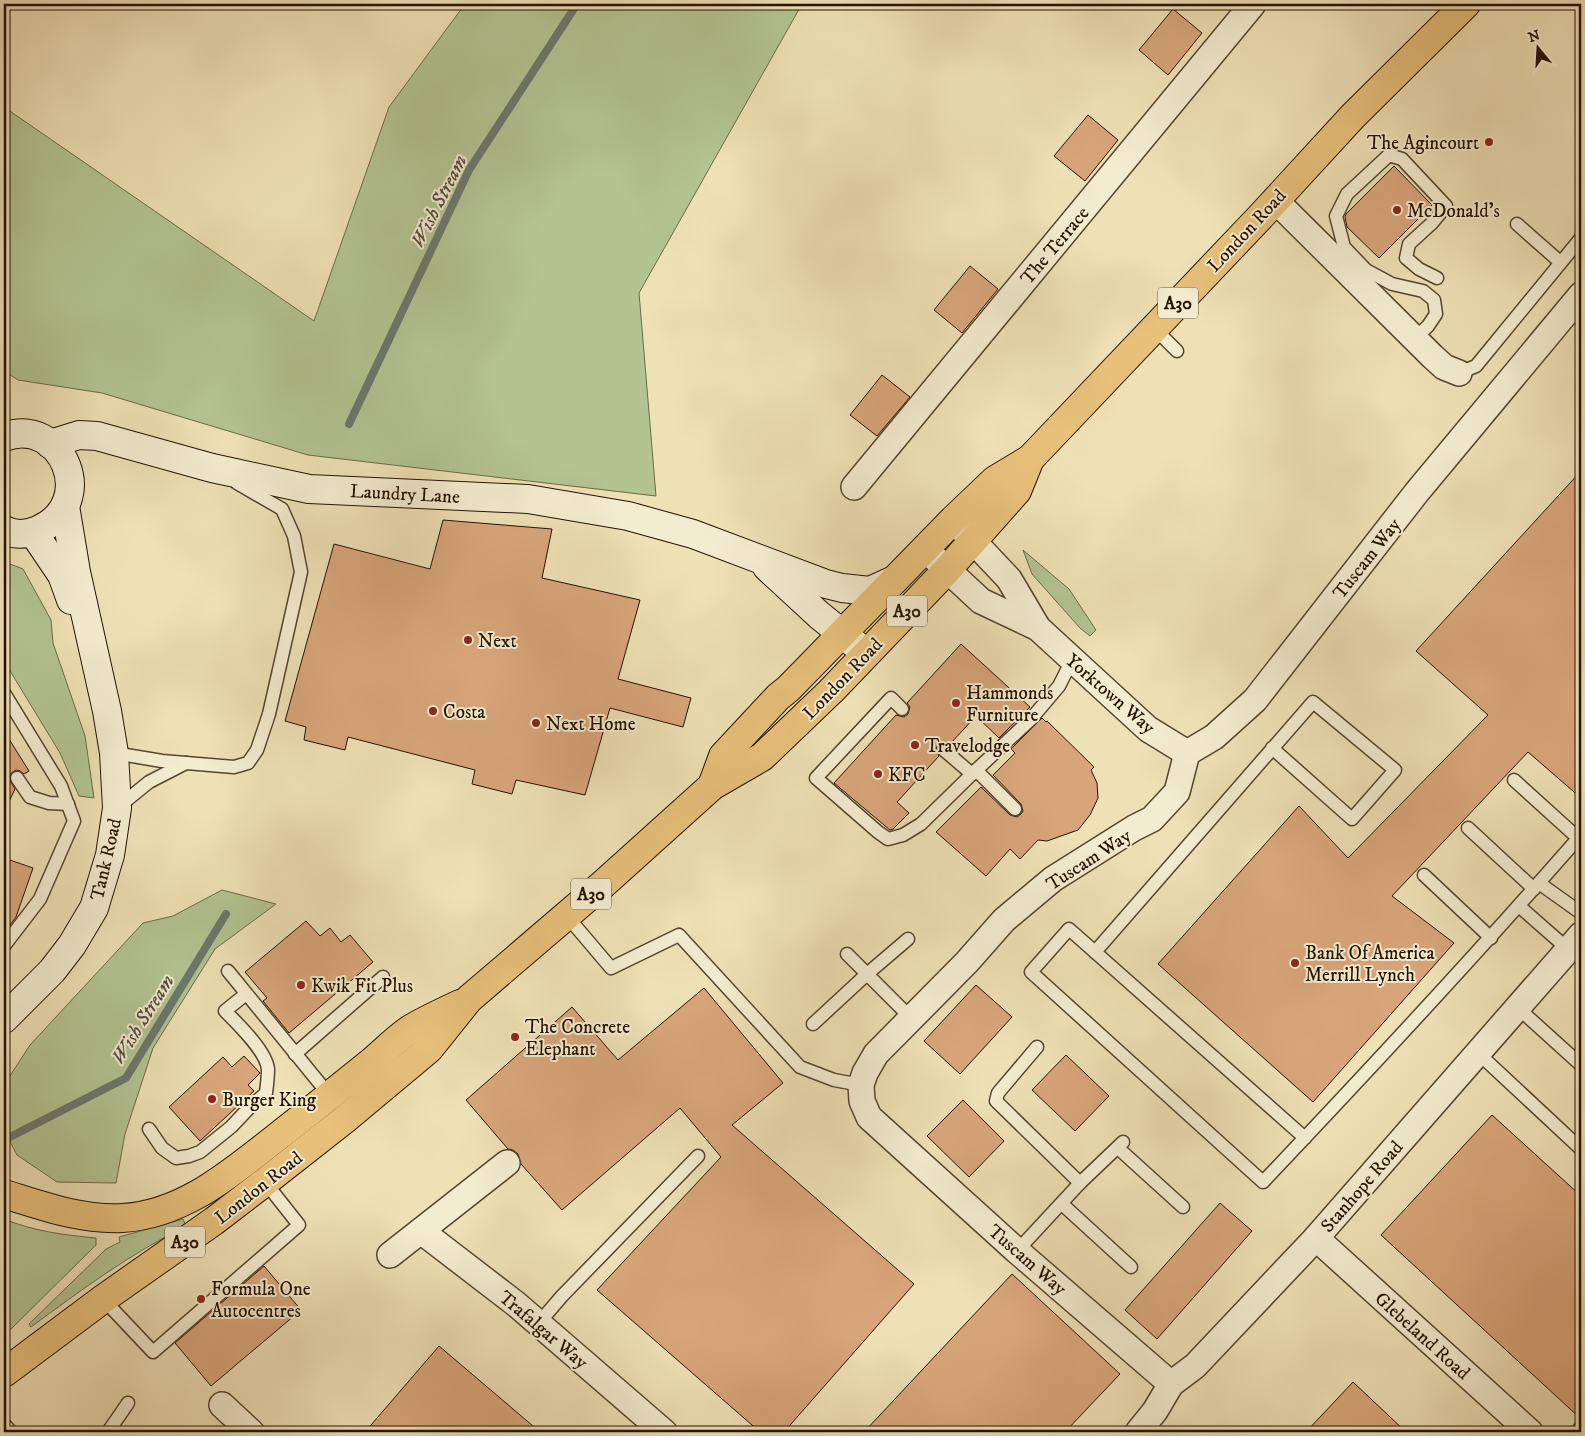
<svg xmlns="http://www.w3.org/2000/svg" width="1585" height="1436" viewBox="0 0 1585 1436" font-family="'IM FELL DW Pica',serif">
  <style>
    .green { fill: #b3c492; stroke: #6c6a4a }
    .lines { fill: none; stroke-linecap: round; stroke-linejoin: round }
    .stream { stroke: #6b786e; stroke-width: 8 }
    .building { fill: #d8a57a; stroke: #241102 }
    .lane-casing { stroke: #56452f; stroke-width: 15 }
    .street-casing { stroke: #56452f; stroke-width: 28 }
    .secondary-casing { stroke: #241102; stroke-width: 30 }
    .primary-casing { stroke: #241102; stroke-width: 30 }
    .lane { stroke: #f4eccf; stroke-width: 12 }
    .street { stroke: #f4eccf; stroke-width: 25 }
    .secondary { stroke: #f4eccf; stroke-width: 28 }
    .primary { stroke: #e7c07a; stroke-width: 28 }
    .poi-dot { fill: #8f2418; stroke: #f4eccf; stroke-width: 2 }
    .labels { text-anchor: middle; stroke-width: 4; stroke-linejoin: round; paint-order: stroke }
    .shield { fill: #f4eccf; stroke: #625340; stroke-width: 1 }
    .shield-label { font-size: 18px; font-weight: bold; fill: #241102 }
    .poi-label { font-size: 19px; fill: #241102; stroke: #f4eccf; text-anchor: start }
    .street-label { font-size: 19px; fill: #241102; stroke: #f4eccf }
    .water-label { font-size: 20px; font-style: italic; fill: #4e4d41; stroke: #f4eccf }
  </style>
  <rect width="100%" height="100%" fill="#eee1b5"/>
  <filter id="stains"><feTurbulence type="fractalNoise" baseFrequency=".004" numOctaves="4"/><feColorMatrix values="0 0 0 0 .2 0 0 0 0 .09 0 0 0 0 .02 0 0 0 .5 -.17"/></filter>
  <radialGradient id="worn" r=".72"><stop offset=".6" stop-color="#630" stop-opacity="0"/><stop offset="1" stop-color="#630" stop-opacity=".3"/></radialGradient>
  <!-- green -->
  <g class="green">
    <path d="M465,4H802L639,293L656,496L308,455L102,393L18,380L4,371V107L314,321L389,107Z"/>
    <path d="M1023,550L1069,589L1096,630L1090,636L1080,628L1032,574Z"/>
    <path d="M5,562L23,569L51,620L53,643L85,736L94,798L79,796L60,753L4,661V563Z"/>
    <path d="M222,890L276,904L215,949L153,1048L125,1134L116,1183L57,1182L17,1155L4,1130V1085L30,1045L143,923L173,916Z"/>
    <path d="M4,1219C33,1231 64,1235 96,1238V1245L7,1333L4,1332L5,1271Z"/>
    <path d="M183,1219L186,1226C130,1254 81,1290 31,1327L29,1324L106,1249L120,1242L119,1237Z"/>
  </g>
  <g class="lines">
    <!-- stream -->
    <g class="stream">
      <path d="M349,424L469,170L577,4"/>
      <path d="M4,1140L126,1078L226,914"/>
    </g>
  </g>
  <!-- building -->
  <g class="building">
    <path d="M1173,9L1202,33L1168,75L1139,50Z"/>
    <path d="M1088,115L1118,140L1085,181L1054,156Z"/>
    <path d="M1394,166L1432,205L1379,258L1347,227L1345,217L1346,214Z"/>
    <path d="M970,266L998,289L962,333L934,310Z"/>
    <path d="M882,375L910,397L877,436L850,415Z"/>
    <path d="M1581,471V798L1528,752L1392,896L1454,943L1313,1102L1158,964L1299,806L1348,858L1488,715L1416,651Z"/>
    <path d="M443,520L552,529L542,578L640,600L618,679L691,698L683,727L610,708L585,795L516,780L512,794L472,784L475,770L348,737L345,750L304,740L306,727L285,721L334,544L430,569Z"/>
    <path d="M961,644L1030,707L999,738L976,716L950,744L945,742L938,744L936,749L939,756L897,802L909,813L893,829L890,830L834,783L896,715L904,717L908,714L910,707L907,703Z"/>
    <path d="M1042,718L1046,722L1047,721L1094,767L1091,770L1097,783L1098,798L1090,815L1078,830L1047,841L1038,840L1020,859L1010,849L986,876L936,832L981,787L1010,815L1017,817L1021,814L1023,811L1021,804L993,775L1015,753L1011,749Z"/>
    <path d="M4,731L29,771L24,774L20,771L16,770L10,774L9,779L15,789L4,812Z"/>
    <path d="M4,858L33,868L16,917L4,933Z"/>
    <path d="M306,921L320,936L330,928L341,942L350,935L373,962L289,1033L263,1001L267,998L245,972Z"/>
    <path d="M976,985L1012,1017L960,1074L924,1041Z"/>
    <path d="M704,988L783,1083L732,1125L914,1284L784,1432H760L597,1290L721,1157L680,1108L562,1210L521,1164L518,1154L513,1150L508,1149L466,1100L572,1007L618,1060Z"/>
    <path d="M1066,1055L1109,1096L1075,1131L1032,1090Z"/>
    <path d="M244,1056L260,1073L248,1085L254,1091L200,1141L169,1107L223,1057L232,1067Z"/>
    <path d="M963,1100L1004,1141L969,1177L927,1136Z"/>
    <path d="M1492,1115L1581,1196V1419L1381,1235Z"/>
    <path d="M1220,1203L1252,1231L1157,1339L1125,1310Z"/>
    <path d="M264,1266L301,1310L211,1386L175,1343Z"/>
    <path d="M1012,1274L1120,1374L1065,1432H864Z"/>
    <path d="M439,1346L540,1432H365Z"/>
    <path d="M1353,1382L1406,1432H1306Z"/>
  </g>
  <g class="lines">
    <!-- lane casing -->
    <g class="lane-casing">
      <g id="lane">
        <path d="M1517,224L1560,262"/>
        <path d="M1154,328L1177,351"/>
        <path d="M1414,339L1428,326L1436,314L1434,300L1423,291L1392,284L1366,270L1344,247L1336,216L1347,194L1389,155L1402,159L1446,206L1432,223L1409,244L1406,258L1419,269L1437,278"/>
        <path d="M1459,373L1476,366L1581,238"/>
        <path d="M4,693L61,786L74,821L40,899L4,946"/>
        <path d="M902,709L891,698L816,778L878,832L888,839L903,835L921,824L972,774L1031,719L1059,686L1072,660"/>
        <path d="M944,750L972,774"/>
        <path d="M114,753L162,761L234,767L248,763L257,750L269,714L301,572L294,536L282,509L237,483"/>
        <path d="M976,770L1015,809"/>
        <path d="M17,778L30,797L49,803L68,804"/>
        <path d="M1514,780L1578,838"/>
        <path d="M117,808L149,782L186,763"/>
        <path d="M1468,828L1534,889"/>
        <path d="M1424,875L1491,938"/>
        <path d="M1539,883L1581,913"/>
        <path d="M1519,906L1569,950"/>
        <path d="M566,915L611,968L679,935L800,1067L834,1080L861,1085"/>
        <path d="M1095,952L1313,702L1395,770L1352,819L1272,748"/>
        <path d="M847,954L911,1018"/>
        <path d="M228,971L330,1096"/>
        <path d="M1518,1008L1581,1065"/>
        <path d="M813,1024L867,974L908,939"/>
        <path d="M1037,1047L998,1093L996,1101L1080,1183"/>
        <path d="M1478,1053L1581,1149"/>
        <path d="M295,1054L383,977"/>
        <path d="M149,1129L162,1148L176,1158L189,1156L200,1152L231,1127L249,1108L266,1093C267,1085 268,1076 268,1069C266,1051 238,1024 225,1011L246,994"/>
        <path d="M1305,1138L1069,929L1031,972L1263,1182C1371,1068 1478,953 1581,835"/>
        <path d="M1118,1148L1183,1207"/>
        <path d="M1062,1204L1131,1267"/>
        <path d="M1017,1251L1080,1183L1123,1142"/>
        <path d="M103,1299L153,1352L299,1225L265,1182"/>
        <path d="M538,1324L562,1296L698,1156"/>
        <path d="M4,1424L11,1432"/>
        <path d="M108,1432L128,1403"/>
        <path d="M1577,1432L1581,1427"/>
      </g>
    </g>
    <!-- street casing -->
    <g class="street-casing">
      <g id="street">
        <path d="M1275,200L1432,356L1444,367L1459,373"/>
        <path d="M854,487L1253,4"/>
        <path d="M959,526L1009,579L1038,628L1148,729L1187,753"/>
        <path d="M925,549L981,601L1038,628"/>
        <path d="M421,1231L516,1304L664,1432"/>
        <path d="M1316,1238L1530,1432"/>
        <path d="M390,1255L507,1163"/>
        <path d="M1171,1384L1017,1251L869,1117L862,1101L861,1085L865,1073L876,1054L967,962L1004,920L1053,879L1134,828L1152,819L1177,792L1187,753L1214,737L1255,700L1417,492L1581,295"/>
        <path d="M222,1405L251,1432"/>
        <path d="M1138,1432L1155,1411L1171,1384L1195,1366L1316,1238L1581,935"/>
      </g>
    </g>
    <!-- secondary casing -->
    <g class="secondary-casing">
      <g id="secondary">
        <path d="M4,437C62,415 100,503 38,530C27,535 14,535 4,530"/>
        <path d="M50,444L79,435L97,436L212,468L309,489L528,499L628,516L693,534L826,584L842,588L870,591L892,581"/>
        <path d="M33,532L62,575L71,600"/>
        <path d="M767,567L819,615L866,653"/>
        <path d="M4,1019L52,971L72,945L94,908L110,855L117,808L114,753L107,711L76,572L65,506"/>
      </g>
    </g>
    <!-- primary casing -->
    <g class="primary-casing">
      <g id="primary">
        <path d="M712,786L723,756L778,697L788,689L954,519L995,480L1030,459L1262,215L1353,116L1466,4"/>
        <path d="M4,1194C43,1206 81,1220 122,1218C183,1215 231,1173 277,1137C308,1113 338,1089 369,1064C382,1053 395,1040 409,1030C425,1020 443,1012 460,1004"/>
        <path d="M4,1373L103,1299L214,1221L265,1182L344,1120L429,1049L469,999L601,886L712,786L762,757L831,691L947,570L1017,491L1030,459"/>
      </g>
    </g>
    <!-- lane -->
    <use href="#lane" class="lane"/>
    <!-- street -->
    <use href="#street" class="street"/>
    <!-- secondary -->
    <use href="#secondary" class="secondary"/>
    <!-- primary -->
    <use href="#primary" class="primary"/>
  </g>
  <!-- markers -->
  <g class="poi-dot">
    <circle cx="1489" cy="142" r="5"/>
    <circle cx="1397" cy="210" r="5"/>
    <circle cx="468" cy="640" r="5"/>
    <circle cx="956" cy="703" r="5"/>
    <circle cx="433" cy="711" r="5"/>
    <circle cx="536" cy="723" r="5"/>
    <circle cx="915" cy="745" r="5"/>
    <circle cx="878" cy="774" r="5"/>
    <circle cx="1295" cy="963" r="5"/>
    <circle cx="301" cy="985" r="5"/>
    <circle cx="515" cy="1037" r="5"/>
    <circle cx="212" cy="1099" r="5"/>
    <circle cx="201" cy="1299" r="5"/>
  </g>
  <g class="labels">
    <!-- shield labels -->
    <g class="shield">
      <rect x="1158" y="287.5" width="40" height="31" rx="4"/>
      <rect x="887" y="595.5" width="40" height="31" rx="4"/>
      <rect x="571" y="878.5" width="40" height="31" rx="4"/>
      <rect x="165" y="1226.5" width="40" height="31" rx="4"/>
    </g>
    <g class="shield-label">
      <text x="1178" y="309">A30</text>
      <text x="907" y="617">A30</text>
      <text x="591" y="900">A30</text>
      <text x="185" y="1248">A30</text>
    </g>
    <!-- poi labels -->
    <g class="poi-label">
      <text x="1479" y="149" text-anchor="end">The Agincourt</text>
      <text x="1407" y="217">McDonald's</text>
      <text x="478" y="647">Next</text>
      <text x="966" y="699">Hammonds<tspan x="966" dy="22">Furniture</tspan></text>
      <text x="443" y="718">Costa</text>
      <text x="546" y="730">Next Home</text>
      <text x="925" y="752">Travelodge</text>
      <text x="888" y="781">KFC</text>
      <text x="1305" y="959">Bank Of America<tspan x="1305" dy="22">Merrill Lynch</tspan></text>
      <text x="311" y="992">Kwik Fit Plus</text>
      <text x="525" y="1033">The Concrete<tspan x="525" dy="22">Elephant</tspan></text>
      <text x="222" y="1106">Burger King</text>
      <text x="211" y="1295">Formula One<tspan x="211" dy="22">Autocentres</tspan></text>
    </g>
    <!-- street labels -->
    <g class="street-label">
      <text transform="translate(1246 230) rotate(-47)" y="7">London Road</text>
      <text transform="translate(1054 245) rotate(-50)" y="7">The Terrace</text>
      <text transform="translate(405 493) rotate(3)" y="7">Laundry Lane</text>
      <text transform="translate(1366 558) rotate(-52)" y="7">Tuscam Way</text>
      <text transform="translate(842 678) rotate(-46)" y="7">London Road</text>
      <text transform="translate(1111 693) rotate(41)" y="7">Yorktown Way</text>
      <text transform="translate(105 859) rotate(-77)" y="7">Tank Road</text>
      <text transform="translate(1088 859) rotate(-33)" y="7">Tuscam Way</text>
      <text transform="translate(1361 1186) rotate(-49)" y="7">Stanhope Road</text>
      <text transform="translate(258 1187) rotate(-38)" y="7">London Road</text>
      <text transform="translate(1028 1259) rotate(41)" y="7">Tuscam Way</text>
      <text transform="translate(544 1329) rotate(40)" y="7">Trafalgar Way</text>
      <text transform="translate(1423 1335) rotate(42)" y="7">Glebeland Road</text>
    </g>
    <!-- water labels -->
    <g class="water-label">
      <text transform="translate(438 201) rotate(-63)" y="7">Wish Stream</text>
      <text transform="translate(142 1019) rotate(-58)" y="7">Wish Stream</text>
    </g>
  </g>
  <!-- margin -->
  <rect width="1585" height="1436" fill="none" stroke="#eee1b5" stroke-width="20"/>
  <rect x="5" y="5" width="1575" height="1426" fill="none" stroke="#241102" stroke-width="2.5"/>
  <rect x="10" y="10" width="1565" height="1416" fill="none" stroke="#241102"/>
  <!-- north arrow -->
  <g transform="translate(1538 48) rotate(342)" stroke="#f4eccf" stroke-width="4" paint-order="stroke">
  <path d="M0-4L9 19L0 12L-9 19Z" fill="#241102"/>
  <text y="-8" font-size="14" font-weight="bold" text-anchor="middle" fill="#241102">N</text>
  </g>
  <rect width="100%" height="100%" filter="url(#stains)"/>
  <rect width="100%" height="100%" fill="url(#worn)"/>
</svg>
